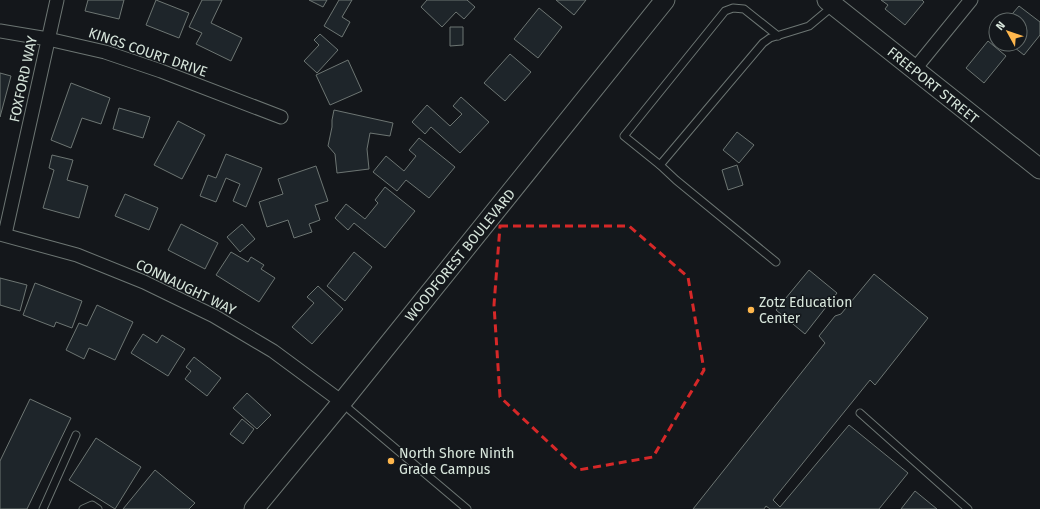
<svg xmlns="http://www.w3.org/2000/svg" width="1040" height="509" viewBox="0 0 1040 509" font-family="'Fira Sans',sans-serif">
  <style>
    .building { fill: #2c363c; stroke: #d8e6dc }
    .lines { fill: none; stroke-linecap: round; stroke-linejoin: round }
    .lane-casing { stroke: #d8e6dc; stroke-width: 9 }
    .street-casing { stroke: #d8e6dc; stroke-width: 15 }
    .secondary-casing { stroke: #d8e6dc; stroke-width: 21 }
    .lane { stroke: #14181c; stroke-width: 7 }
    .street { stroke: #14181c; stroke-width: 13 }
    .secondary { stroke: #14181c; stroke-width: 19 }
    .marked { fill: none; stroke: #d62828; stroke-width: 3; stroke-dasharray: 8 5; stroke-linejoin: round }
    .poi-dot { fill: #ffb74d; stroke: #14181c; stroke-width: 1.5 }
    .labels { text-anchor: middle; stroke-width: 3; stroke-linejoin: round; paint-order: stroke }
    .street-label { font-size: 14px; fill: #d8e6dc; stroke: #14181c }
    .poi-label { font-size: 14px; fill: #d8e6dc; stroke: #14181c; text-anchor: start }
  </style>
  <rect width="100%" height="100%" fill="#14181c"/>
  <!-- building -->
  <g class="building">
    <path d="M88,0H124L119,19L85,11Z"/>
    <path d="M156,0L189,13L179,38L146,25Z"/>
    <path d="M202,0H222L211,23L242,38L231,61L196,44L202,33L189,27Z"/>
    <path d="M309,0H327L323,7Z"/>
    <path d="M339,0H352L342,17L350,22L342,37L324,26Z"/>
    <path d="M427,0H467L475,7L464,19L456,12L442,27L421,7Z"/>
    <path d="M556,0H586L574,15Z"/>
    <path d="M881,0H922L924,2L905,25L885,9L888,5Z"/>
    <path d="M1019,6L1040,22V35L1024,55L1010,44H1020V20H1007Z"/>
    <path d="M539,8L562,27L538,58L514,39Z"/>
    <path d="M450,27H463V45L450,46Z"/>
    <path d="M320,34L338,50L317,73L304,61L319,45L314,40Z"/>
    <path d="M988,41L1006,56L984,83L966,68Z"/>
    <path d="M510,54L531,72L505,101L484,83Z"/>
    <path d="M348,60L362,91L330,105L316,75Z"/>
    <path d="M0,73L11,76L0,117Z"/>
    <path d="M71,83L110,98L101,124L82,118L71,148L51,140Z"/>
    <path d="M461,97L489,122L460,153L431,127L425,134L412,122L427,105L450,126L462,114L453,106Z"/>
    <path d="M119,108L150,117L143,138L113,129Z"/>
    <path d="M334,110L393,123L390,136L370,133L367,149L369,169L337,173L335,154L328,146L332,127V120Z"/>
    <path d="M178,121L205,135L182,179L154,165Z"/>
    <path d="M737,132L754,145L739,163L723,150Z"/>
    <path d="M419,138L455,167L429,198L406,180L397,191L373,172L386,156L404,171L416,156L409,150Z"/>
    <path d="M226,154L262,168L246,207L233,201L240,184L226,178L216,202L200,196L208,175L216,178Z"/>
    <path d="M52,155L73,160L67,180L88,186L79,218L43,208L54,170L49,168Z"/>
    <path d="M737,165L743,185L728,190L722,170Z"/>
    <path d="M316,166L328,201L315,205L320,220L309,224L312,232L294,238L288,220L267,227L259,202L283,194L278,179Z"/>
    <path d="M385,187L415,211L385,248L354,223L348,230L335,218L346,204L365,219L378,203L375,200Z"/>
    <path d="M125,194L158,208L149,230L115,216Z"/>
    <path d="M181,224L218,243L205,269L168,250Z"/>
    <path d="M242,224L255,239L240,252L227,237Z"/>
    <path d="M231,252L248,262L251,257L264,265L261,269L275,278L259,302L216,275Z"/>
    <path d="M354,252L372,267L345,301L327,286Z"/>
    <path d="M809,270L837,293L805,334L776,310Z"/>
    <path d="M874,274L928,318L875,385L870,380L773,500L780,507L849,425L908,473L879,509H770L766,506L764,509H693L825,343L819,336L835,316L841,314Z"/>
    <path d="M0,278L27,285L20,311L0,305Z"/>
    <path d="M35,283L82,301L72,328L56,322L54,327L23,315Z"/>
    <path d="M318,286L343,309L312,344L292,327L314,303L307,297Z"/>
    <path d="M97,305L133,322L115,360L89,348L84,359L66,350L79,323L87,326Z"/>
    <path d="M143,334L157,343L162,335L185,349L168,376L131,353Z"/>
    <path d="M194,357L221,378L207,396L185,379L191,371L186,367Z"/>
    <path d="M247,393L271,415L257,429L233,408Z"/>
    <path d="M30,399L71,418L27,509H0V461Z"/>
    <path d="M242,419L254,429L243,444L230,434Z"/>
    <path d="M96,438L141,467L115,509L69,480Z"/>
    <path d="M155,470L195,503L189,509H123Z"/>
    <path d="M915,491L937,509H901Z"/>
  </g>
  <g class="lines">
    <!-- lane casing -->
    <g class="lane-casing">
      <g id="lane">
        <path d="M660,165L624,136L725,11L733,8L744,9L778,36"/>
        <path d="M776,262L676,180L660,165L763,43L770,38L809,26L833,6"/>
        <path d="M342,402L350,410L467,509"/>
        <path d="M860,413L968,509"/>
        <path d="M43,509L76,435"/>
        <path d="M83,509L92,505L98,509"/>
      </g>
    </g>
    <!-- street casing -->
    <g class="street-casing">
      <g id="street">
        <path d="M0,31L48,39L105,52L161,71L281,117"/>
        <path d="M914,70L971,0"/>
        <path d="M0,234L77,255L144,282L214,316L273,351L342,402"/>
        <path d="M5,234L57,0"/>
      </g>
    </g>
    <!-- secondary casing -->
    <g class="secondary-casing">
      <g id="secondary">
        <path d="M827,0L1040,169"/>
        <path d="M254,509L342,402L665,0"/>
      </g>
    </g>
    <!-- lane -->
    <use href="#lane" class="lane"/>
    <!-- street -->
    <use href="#street" class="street"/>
    <!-- secondary -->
    <use href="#secondary" class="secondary"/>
  </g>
  <!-- marked area -->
  <path d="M0 0H1040V509H0ZM500,226H629L688,277L704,370L653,457L578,470L500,397L494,305Z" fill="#14181c" fill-opacity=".55" fill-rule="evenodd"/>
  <path class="marked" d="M500,226H629L688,277L704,370L653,457L578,470L500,397L494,305Z"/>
  <!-- markers -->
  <g class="poi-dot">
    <circle cx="751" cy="310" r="4"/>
    <circle cx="391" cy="461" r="4"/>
  </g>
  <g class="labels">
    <!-- street labels -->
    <g class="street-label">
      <text transform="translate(148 52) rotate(19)" y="5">KINGS COURT DRIVE</text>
      <text transform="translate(23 79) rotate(-78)" y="5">FOXFORD WAY</text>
      <text transform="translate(933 85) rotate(39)" y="5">FREEPORT STREET</text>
      <text transform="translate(460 255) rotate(-51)" y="5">WOODFOREST BOULEVARD</text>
      <text transform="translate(186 287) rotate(26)" y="5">CONNAUGHT WAY</text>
    </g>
    <!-- poi labels -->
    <g class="poi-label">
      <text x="759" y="307">Zotz Education<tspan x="759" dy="16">Center</tspan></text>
      <text x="399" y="458">North Shore Ninth<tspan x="399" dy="16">Grade Campus</tspan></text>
    </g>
  </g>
  <!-- north arrow -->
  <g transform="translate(1008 32) rotate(310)"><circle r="19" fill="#14181c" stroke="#626a69"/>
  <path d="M0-3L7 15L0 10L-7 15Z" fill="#ffb74d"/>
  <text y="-6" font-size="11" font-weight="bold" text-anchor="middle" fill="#d8e6dc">N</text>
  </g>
</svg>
